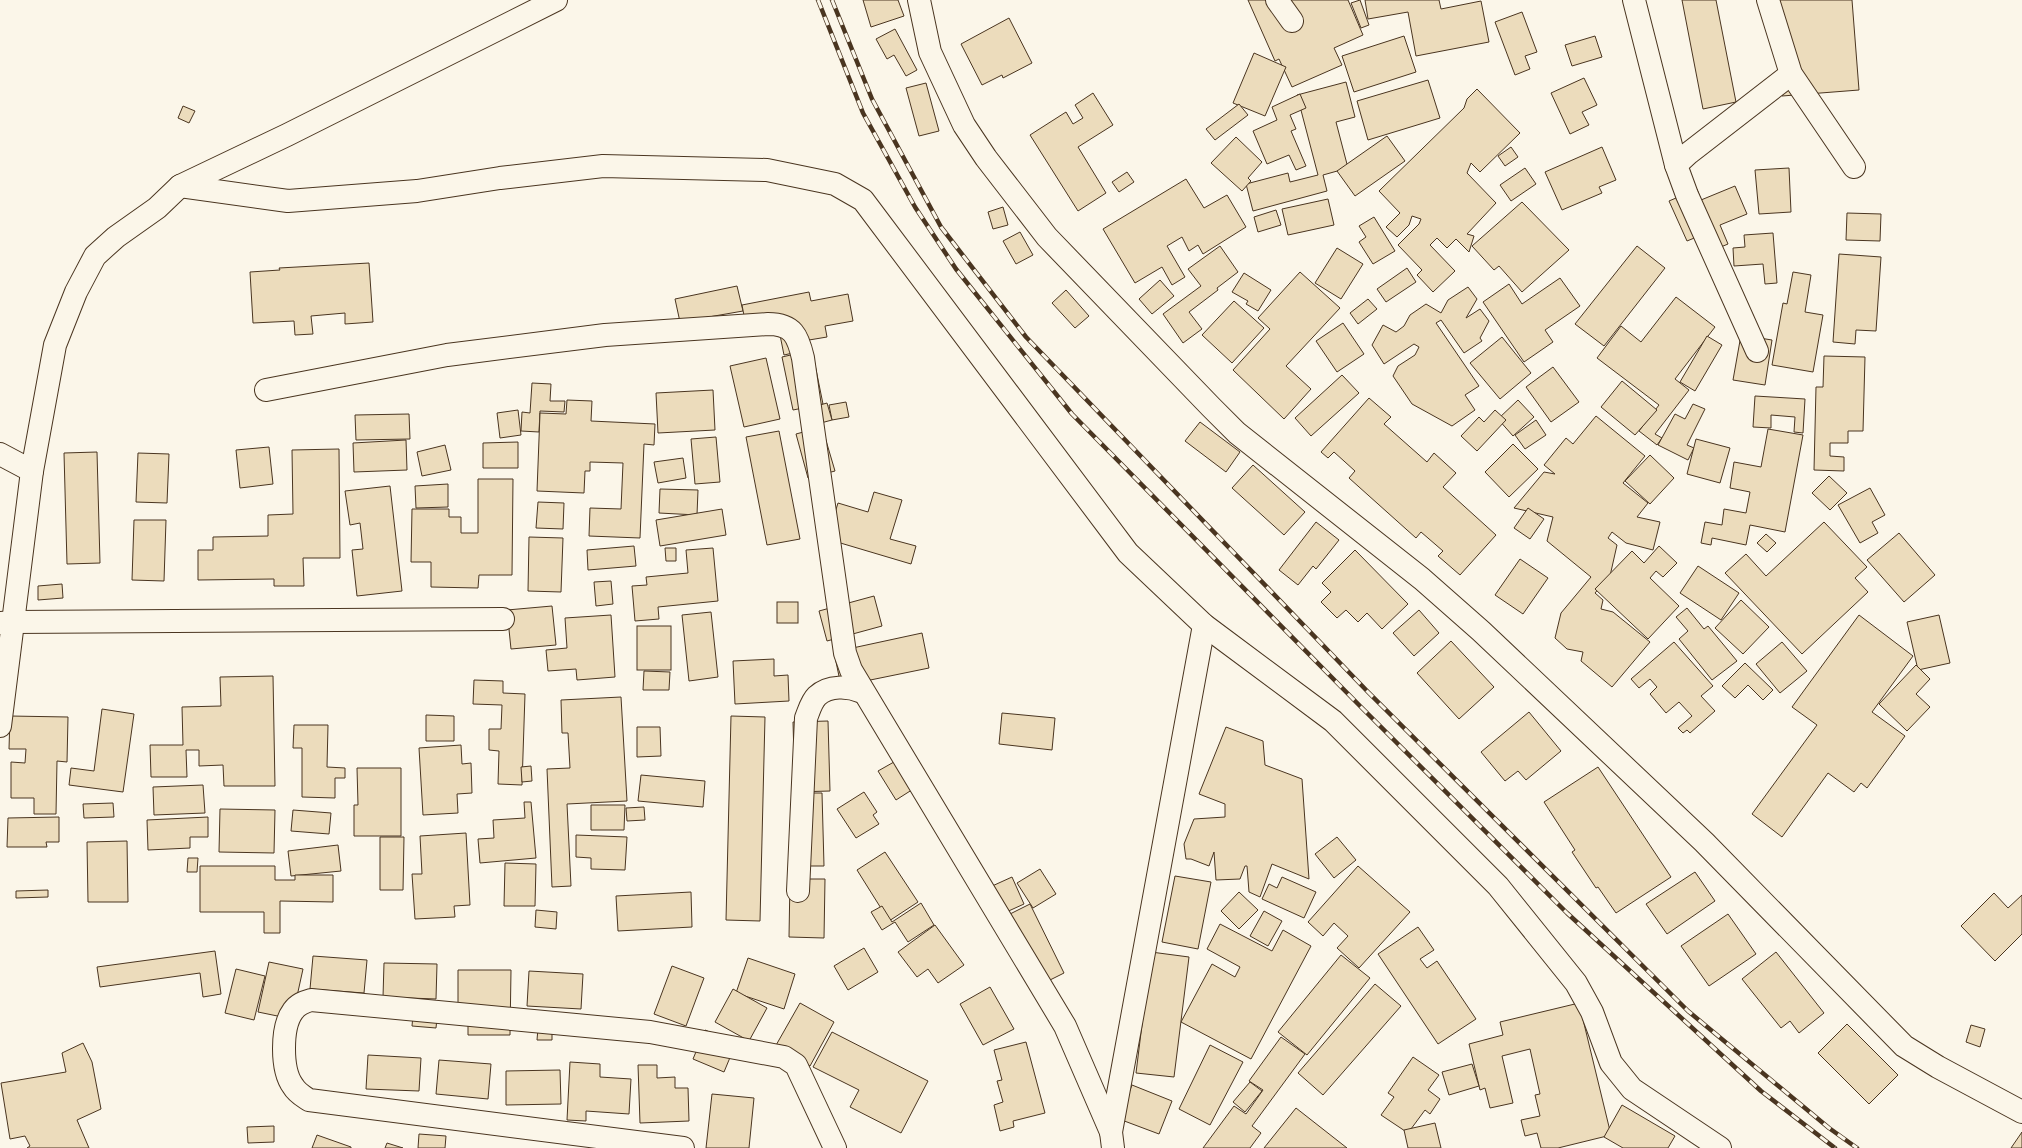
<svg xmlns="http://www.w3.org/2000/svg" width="2022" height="1148" viewBox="0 0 2022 1148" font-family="Signika,sans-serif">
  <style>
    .building { fill: #ecdcbc; stroke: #4a3520 }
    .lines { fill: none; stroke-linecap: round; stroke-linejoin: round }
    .minor-casing { stroke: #4a3520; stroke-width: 24 }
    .major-casing { stroke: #4a3520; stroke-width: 24 }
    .minor { stroke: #fbf6e9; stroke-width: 22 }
    .major { stroke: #fbf6e9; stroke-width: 22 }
    .rail-casing { stroke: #4a3520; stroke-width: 4.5 }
    .rail { stroke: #fbf6e9; stroke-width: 3; stroke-dasharray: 9; stroke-linecap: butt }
  </style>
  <rect width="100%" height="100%" fill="#fbf6e9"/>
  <!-- building -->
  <g class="building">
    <path d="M863,0H898L904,16L871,27Z"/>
    <path d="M1248,0H1348L1363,35L1334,48L1342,65L1292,87L1279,59L1275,61Z"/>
    <path d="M1360,0L1369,25L1361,28L1351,3Z"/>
    <path d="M1365,0H1439L1441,9L1481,1L1489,42L1416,56L1408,12L1368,19Z"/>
    <path d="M1682,0H1716L1736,102L1703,109Z"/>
    <path d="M1774,0H1852L1859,90L1782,96Z"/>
    <path d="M1522,12L1537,52L1525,56L1530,69L1515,75L1495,22Z"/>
    <path d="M1009,18L1032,63L1003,78L1002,75L982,85L961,44Z"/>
    <path d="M895,29L917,70L906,76L894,55L887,59L876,39Z"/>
    <path d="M1404,36L1416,72L1354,92L1342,56Z"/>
    <path d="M1595,36L1602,57L1572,66L1565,45Z"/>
    <path d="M1254,53L1286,67L1265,116L1233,103Z"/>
    <path d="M1584,78L1597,105L1582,112L1589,125L1570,134L1551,93Z"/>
    <path d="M1428,80L1440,118L1368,140L1357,101Z"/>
    <path d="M1346,82L1355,117L1336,122L1348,168L1323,175L1327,191L1253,211L1246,184L1288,173L1290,182L1318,175L1297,95Z"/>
    <path d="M926,83L939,131L919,136L906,88Z"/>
    <path d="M1477,89L1520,133L1480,172L1471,163L1467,173L1496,203L1467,234L1474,236L1469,252L1456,239L1447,248L1437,238L1430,245L1455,271L1433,292L1417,275L1422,270L1398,245L1419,224L1421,219L1412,216L1409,225L1397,237L1386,227L1400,213L1379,191L1464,108L1467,99Z"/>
    <path d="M1093,93L1113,125L1078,147L1106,193L1078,211L1030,135L1066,112L1073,124L1083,118L1075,105Z"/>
    <path d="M1300,94L1306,108L1290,115L1296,129L1291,131L1306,166L1296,170L1289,155L1267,164L1253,131L1277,120L1272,107Z"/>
    <path d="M1239,104L1248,115L1215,140L1206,129Z"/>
    <path d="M183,106L195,111L189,123L178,118Z"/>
    <path d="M1387,136L1405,161L1355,196L1337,171Z"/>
    <path d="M1236,137L1262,162L1248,178L1251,181L1242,191L1211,163Z"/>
    <path d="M1511,147L1518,157L1505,166L1498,156Z"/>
    <path d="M1602,147L1616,180L1599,187L1602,193L1562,210L1545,172Z"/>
    <path d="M1525,168L1536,184L1511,201L1500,185Z"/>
    <path d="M1789,168L1791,212L1759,214L1755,170Z"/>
    <path d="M1127,172L1134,182L1119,192L1112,182Z"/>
    <path d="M1186,179L1204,208L1227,195L1246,227L1203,254L1198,245L1189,251L1182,237L1167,246L1185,277L1172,285L1162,267L1135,283L1103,229Z"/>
    <path d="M1735,186L1747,214L1720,225L1728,244L1716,249L1709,232L1687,241L1669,201L1697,189L1701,200Z"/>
    <path d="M1328,199L1334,225L1288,235L1282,209Z"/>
    <path d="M1522,202L1569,250L1522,292L1499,266L1494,270L1472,246Z"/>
    <path d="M1003,207L1008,225L993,229L988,212Z"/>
    <path d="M1276,210L1281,225L1258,232L1254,217Z"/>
    <path d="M1847,213L1881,214L1880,241L1846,240Z"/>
    <path d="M1374,217L1395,251L1373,264L1359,242L1366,237L1359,226Z"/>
    <path d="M1020,232L1033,255L1016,264L1003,241Z"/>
    <path d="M1773,233L1777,283L1765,284L1763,264L1734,266L1733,248L1745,247L1744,235Z"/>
    <path d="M1220,246L1238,272L1217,288L1218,290L1189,312L1202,329L1183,343L1163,314L1201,286L1188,269Z"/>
    <path d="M1637,246L1665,268L1604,346L1575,324Z"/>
    <path d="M1337,248L1363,264L1341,299L1315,283Z"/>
    <path d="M1839,254L1881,257L1876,331L1856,330L1855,344L1833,342Z"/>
    <path d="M369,263L373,322L345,324V313L311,316L313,334L295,335L294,321L253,323L250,272L280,270L279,268Z"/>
    <path d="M1407,268L1416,282L1386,302L1377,289Z"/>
    <path d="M1300,272L1340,308L1286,366L1311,389L1284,419L1233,370L1270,329L1258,318Z"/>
    <path d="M1793,272L1811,275L1805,312L1823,315L1813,372L1772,365L1783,303L1787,304Z"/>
    <path d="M1244,273L1271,290L1258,311L1246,304L1248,301L1232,292Z"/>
    <path d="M1560,278L1580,306L1545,330L1553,342L1524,362L1483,302L1509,284L1522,304Z"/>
    <path d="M1160,280L1174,296L1152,314L1139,299Z"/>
    <path d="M737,286L743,311L680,322L675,299Z"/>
    <path d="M1468,287L1477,299L1466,318L1480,309L1489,321L1480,338L1482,341L1464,353L1441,320L1436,323L1479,386L1465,395L1475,410L1452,426L1412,404L1393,376L1398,366L1415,355L1419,347L1414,344L1384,364L1372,345L1383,325L1396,332L1404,326L1410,315L1426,304L1441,313L1448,300Z"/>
    <path d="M1066,290L1089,316L1075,328L1052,303Z"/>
    <path d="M809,292L811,301L848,294L853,321L825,326L827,337L809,340L811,349L784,355L777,320L746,326L742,305Z"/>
    <path d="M1676,297L1715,327L1675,379L1689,390L1655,434L1662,438L1657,445L1639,431L1659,405L1597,358L1621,326L1641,342Z"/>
    <path d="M1368,299L1377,309L1358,324L1350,313Z"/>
    <path d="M1234,301L1264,328L1232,363L1202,335Z"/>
    <path d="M1343,323L1364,354L1337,372L1316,341Z"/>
    <path d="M1741,335L1772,340L1765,385L1733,380Z"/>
    <path d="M1707,336L1722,345L1695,391L1680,382Z"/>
    <path d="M1502,337L1531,373L1500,399L1470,363Z"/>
    <path d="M812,350L823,404L793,410L782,357Z"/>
    <path d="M1824,356L1865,357L1863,431H1848V443H1830V456L1844,457V471L1814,470L1816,387H1823Z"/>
    <path d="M766,358L780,419L744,427L730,366Z"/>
    <path d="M1553,367L1579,402L1551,422L1526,387Z"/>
    <path d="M1342,375L1359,393L1311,436L1295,418Z"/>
    <path d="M1622,381L1657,410L1635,435L1601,407Z"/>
    <path d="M532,383L551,384L550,401H565L564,412L540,411L539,432L521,431L522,412L530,413Z"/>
    <path d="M713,390L715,430L658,433L656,393Z"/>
    <path d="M1755,396L1805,399L1803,433L1794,432L1795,417L1771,415V428L1753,427Z"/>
    <path d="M1369,398L1391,417L1384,424L1427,462L1434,453L1456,473L1443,487L1496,535L1460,575L1438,556L1443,551L1421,532L1416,538L1349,478L1355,471L1334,452L1328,458L1321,452Z"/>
    <path d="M567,400L592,401L591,421L655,424L654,445L644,444L640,538L589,536L590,508L621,509L623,463L590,462V471H585L584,493L537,491L540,413L566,414Z"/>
    <path d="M1518,400L1534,417L1513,436L1498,419Z"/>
    <path d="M846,402L849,417L832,420L829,405Z"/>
    <path d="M827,403L832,420L817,424L813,407Z"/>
    <path d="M1693,404L1705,409L1687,445L1694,448L1688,460L1658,445L1675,414L1685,419Z"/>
    <path d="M518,410L521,435L500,438L497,413Z"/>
    <path d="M1495,410L1506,420L1477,451L1461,436L1479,417L1484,422Z"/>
    <path d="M409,414L410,439L356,440L355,415Z"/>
    <path d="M1596,416L1645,456L1623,483L1648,503L1637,517L1660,522L1653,550L1626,543L1612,532L1608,538L1617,545L1610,576L1595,593L1603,600L1601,609L1613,612L1650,642L1612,687L1581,661L1583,652L1567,649L1555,638L1561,613L1591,577L1547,541L1553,517L1514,508L1544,472L1555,474L1544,465L1566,438L1573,444Z"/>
    <path d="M1536,420L1546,435L1525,449L1515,435Z"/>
    <path d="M1200,422L1240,452L1226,472L1185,441Z"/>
    <path d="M822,427L835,471L808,478L796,434Z"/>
    <path d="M1768,429L1803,435L1785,532L1750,525L1746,545L1712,538L1711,545L1701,543L1705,522L1722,525L1724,509L1746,513L1750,492L1730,488L1734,462L1761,467Z"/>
    <path d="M779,431L800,539L767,545L746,437Z"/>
    <path d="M716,437L720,482L695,484L691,439Z"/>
    <path d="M1696,439L1730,448L1720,483L1687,474Z"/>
    <path d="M406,440L407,470L354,472L353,443Z"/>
    <path d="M518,442V468H483V443Z"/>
    <path d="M1513,444L1538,469L1509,497L1485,472Z"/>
    <path d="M445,445L451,470L422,476L417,452Z"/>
    <path d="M269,447L273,484L240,488L236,450Z"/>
    <path d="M339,449L340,558H303L304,586H274V579L198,580V550H213V537L268,536V515L293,514L292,450Z"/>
    <path d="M97,452L100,563L67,564L64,453Z"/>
    <path d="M138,453L169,454L167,503L136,502Z"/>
    <path d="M1650,455L1674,478L1650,504L1625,481Z"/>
    <path d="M683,458L686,478L658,483L654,462Z"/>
    <path d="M1253,465L1305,512L1284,535L1232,488Z"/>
    <path d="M1829,476L1847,493L1830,510L1812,493Z"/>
    <path d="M478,479H513L512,575H479L478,588L431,587V562H411L412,509H449V517H461V533H478Z"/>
    <path d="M448,484V507L416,508L415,486Z"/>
    <path d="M390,486L402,591L357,596L352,550L363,549L360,523L350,525L345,491Z"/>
    <path d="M1870,488L1885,515L1872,522L1878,533L1860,543L1838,505Z"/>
    <path d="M660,489L698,490L697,515L659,513Z"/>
    <path d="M874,492L902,500L890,539L916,546L911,564L827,539L838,503L868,512Z"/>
    <path d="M538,502L564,503L563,529L536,528Z"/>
    <path d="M1528,508L1544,519L1530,539L1514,528Z"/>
    <path d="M722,509L726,535L660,546L656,520Z"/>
    <path d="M134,520H166L164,581L132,580Z"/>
    <path d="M1316,522L1339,540L1316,569L1313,566L1298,585L1279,570Z"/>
    <path d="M1824,522L1867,567L1855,578L1868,592L1802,654L1725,573L1746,554L1766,576Z"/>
    <path d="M1899,533L1935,575L1904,602L1867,560Z"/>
    <path d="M1766,534L1776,543L1767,552L1757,543Z"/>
    <path d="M529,537L563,538L561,592L528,591Z"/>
    <path d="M634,546L636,566L588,570L587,550Z"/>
    <path d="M1659,546L1677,563L1663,577L1656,571L1650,578L1679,606L1648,639L1595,589L1632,551L1644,563Z"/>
    <path d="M665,548H676V561H666Z"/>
    <path d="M713,548L718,601L658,607L659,619L635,621L632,586L647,585L646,577L688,573L686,550Z"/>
    <path d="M1355,550L1408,604L1382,629L1367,613L1358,622L1346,610L1337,618L1321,602L1331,592L1322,583Z"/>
    <path d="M1520,559L1548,578L1523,614L1495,595Z"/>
    <path d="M1698,566L1739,593L1721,620L1680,593Z"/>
    <path d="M611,581L613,604L596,606L594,582Z"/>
    <path d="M62,584L63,598L38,600V586Z"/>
    <path d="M874,596L882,626L827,641L819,611Z"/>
    <path d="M1741,600L1769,627L1743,654L1715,628Z"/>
    <rect x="777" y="602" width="21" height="21"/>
    <path d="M552,606L556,645L511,649L507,610Z"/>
    <path d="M1687,608L1704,629L1708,626L1737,661L1712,680L1679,639L1688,631L1676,617Z"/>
    <path d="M1419,610L1439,633L1414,656L1393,633Z"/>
    <path d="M711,612L718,677L689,681L682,615Z"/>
    <path d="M611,615L615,677L577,680L576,669L548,671L546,650L567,648L565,618Z"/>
    <path d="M1859,615L1913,656L1872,712L1905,736L1867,788L1861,783L1854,792L1828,773L1782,837L1752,814L1817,725L1792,707Z"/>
    <path d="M1939,615L1950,663L1918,670L1907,622Z"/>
    <rect x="637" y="626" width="34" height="44"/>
    <path d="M922,633L929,668L841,686L834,652Z"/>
    <path d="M1451,641L1494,687L1459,719L1417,673Z"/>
    <path d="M1674,642L1713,686L1701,696L1715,711L1690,733L1687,730L1683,733L1678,728L1692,716L1679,702L1666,713L1650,694L1657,687L1650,679L1639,688L1631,679Z"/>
    <path d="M1782,642L1807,671L1780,693L1756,664Z"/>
    <path d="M774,659V676L788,675L789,701L735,704L733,661Z"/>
    <path d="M1745,663L1773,690L1763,700L1748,685L1735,698L1722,686Z"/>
    <path d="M1916,665L1930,679L1916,694L1930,707L1907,731L1879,704Z"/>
    <path d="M644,671L670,672L669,690H643Z"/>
    <path d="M273,676L275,786H224L223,765L199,766V750H186L187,777H151L150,745H183L182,707L221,706L220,677Z"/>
    <path d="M474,680L503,681V693L525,694L522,785L498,784L499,751L489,750V729H501L502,705L473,704Z"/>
    <path d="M621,697L627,801L567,804L571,886L552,887L547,769L570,768L568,733H562L561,700Z"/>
    <path d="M102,709L134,714L123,792L69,785L71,768L94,771Z"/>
    <path d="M1529,712L1561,751L1526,780L1518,771L1505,781L1481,752Z"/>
    <path d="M1002,713L1055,718L1052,750L999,744Z"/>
    <path d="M426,715L454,716V741H426Z"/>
    <path d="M10,716L68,717L67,762L57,761L56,814H34V798H11V762L25,763L26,749H9Z"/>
    <path d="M731,716L765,717L760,921L726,920Z"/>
    <path d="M828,721L830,791L795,792L793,722Z"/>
    <path d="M294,725H328L327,767L345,768V778H335V798L302,797V748H293Z"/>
    <path d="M637,727H660L661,756L637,757Z"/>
    <path d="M1226,727L1263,741L1265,765L1302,779L1309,879L1272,864L1260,897L1249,892L1247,866H1245L1240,879L1216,880L1214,852L1209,866L1191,859H1186L1184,844L1194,819L1225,817V804L1199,794Z"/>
    <path d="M461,745L462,764L471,763L472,793L457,794L458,813L423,815L419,748Z"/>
    <path d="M901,758L918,786L896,800L878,771Z"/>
    <path d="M531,766L532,781L522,782L521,767Z"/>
    <path d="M1598,767L1671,877L1616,913L1598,887L1596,888L1572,852L1575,850L1544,802Z"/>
    <path d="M357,768H401V836H354V805H358Z"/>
    <path d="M641,775L705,781L703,807L638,801Z"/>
    <path d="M203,785L205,813L154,815L153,787Z"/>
    <path d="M864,792L877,812L873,815L879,824L856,838L837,809Z"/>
    <path d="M794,793H822L824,866H810Z"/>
    <path d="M524,802H531L536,858L480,863L478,839L494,838L493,820L525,818Z"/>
    <path d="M113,803L114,817L84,818L83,804Z"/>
    <path d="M591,805H625L624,830H591Z"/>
    <path d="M644,807L645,820L627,821L626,808Z"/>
    <path d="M220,809L275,810L274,853L219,852Z"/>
    <path d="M293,810L331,813L329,834L291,831Z"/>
    <path d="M59,817V842H46L47,847H7L8,818Z"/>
    <path d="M208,817V837H190V848L148,850L147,820Z"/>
    <path d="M466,833L470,905L454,906L455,917L415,919L412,874H422L420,836Z"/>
    <path d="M576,835L627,837L625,870L591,869V858L576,857Z"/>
    <path d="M380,837H404L403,890H380Z"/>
    <path d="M1337,837L1356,860L1334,878L1315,854Z"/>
    <path d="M127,841L128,902H88L87,842Z"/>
    <path d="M338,845L341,871L291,876L288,851Z"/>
    <path d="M885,852L918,902L889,921L857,870Z"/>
    <path d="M188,858H198L197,872H187Z"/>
    <path d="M505,863L536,864L535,906H504Z"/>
    <path d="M200,866H275V880H295V875H333V902L280,901V933H264V912H200Z"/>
    <path d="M1358,866L1410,912L1359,968L1337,948L1348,936L1334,923L1323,936L1308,922Z"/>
    <path d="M1040,869L1056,894L1033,908L1017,883Z"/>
    <path d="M1695,872L1715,901L1667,934L1646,904Z"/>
    <path d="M1175,876L1211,882L1198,949L1162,942Z"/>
    <path d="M1012,877L1024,904L991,919L979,892Z"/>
    <path d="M1282,877L1316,892L1304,918L1262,899L1269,884L1277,888Z"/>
    <path d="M790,879H825L824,938L789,937Z"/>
    <path d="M48,890V897L16,898V891Z"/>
    <path d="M691,892L692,927L618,931L616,896Z"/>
    <path d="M1239,892L1258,910L1239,929L1221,911Z"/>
    <path d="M1994,893L2008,908L2022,895V934L1995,961L1961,926Z"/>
    <path d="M921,903L934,925L908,942L895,922L882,930L871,912L882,906L892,922Z"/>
    <path d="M1030,904L1064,973L1036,987L1002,918Z"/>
    <path d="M536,910L557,912L556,929L535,927Z"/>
    <path d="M1264,911L1282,921L1268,946L1250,936Z"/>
    <path d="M1728,914L1756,954L1709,986L1681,946Z"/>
    <path d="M1220,924L1272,951L1283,930L1311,946L1251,1059L1181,1022L1212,964L1235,977L1240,967L1207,949Z"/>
    <path d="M935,925L964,965L938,983L928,969L917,977L898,952Z"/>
    <path d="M1418,927L1434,950L1420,959L1427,968L1437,961L1476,1019L1438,1044L1378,954Z"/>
    <path d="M864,948L878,972L848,990L834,966Z"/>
    <path d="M215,951L221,994L203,997L200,973L100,987L97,967Z"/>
    <path d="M1151,952L1189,957L1174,1077L1136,1073Z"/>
    <path d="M1776,952L1824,1013L1799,1033L1790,1021L1781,1028L1742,979Z"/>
    <path d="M1341,955L1370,978L1307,1055L1278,1032Z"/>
    <path d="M313,956L367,960L364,993L310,989Z"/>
    <path d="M748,958L795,974L784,1009L736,993Z"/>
    <path d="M269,962L303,969L292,1019L258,1012Z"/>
    <path d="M384,963L437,964L436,999L383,997Z"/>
    <path d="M672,966L704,978L686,1026L654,1014Z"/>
    <path d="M236,969L265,976L254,1020L225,1013Z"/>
    <path d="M458,970H511L510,1035H468V1018H458Z"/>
    <path d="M529,971L583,974L581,1009L527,1006Z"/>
    <path d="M1375,984L1401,1006L1323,1095L1298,1073Z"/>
    <path d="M990,987L1014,1029L983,1045L960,1004Z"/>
    <path d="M733,989L767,1008L749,1041L715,1022Z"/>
    <path d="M800,1003L834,1022L810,1066L775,1047Z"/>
    <path d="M1579,1003L1611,1135L1558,1148H1541L1537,1133L1525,1136L1521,1120L1540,1116L1535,1095L1540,1094L1530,1049L1502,1056L1513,1103L1490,1108L1485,1088L1480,1090L1469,1044L1503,1035L1500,1022Z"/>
    <path d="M413,1015L437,1018L436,1028L412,1026Z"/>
    <path d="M1847,1024L1898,1075L1869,1104L1818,1053Z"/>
    <path d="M1971,1025L1985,1029L1980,1047L1966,1042Z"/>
    <path d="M538,1028L552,1029V1040H537Z"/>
    <path d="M705,1030L736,1043L724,1072L693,1059Z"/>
    <path d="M832,1032L928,1081L901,1133L850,1107L859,1090L813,1067Z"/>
    <path d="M1281,1037L1305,1054L1252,1126L1261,1133L1250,1148H1203L1234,1106L1246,1114L1263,1090L1249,1081Z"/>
    <path d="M1026,1042L1045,1113L1013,1121L1014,1127L1000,1131L994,1105L1003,1102L997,1081L1002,1080L994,1050Z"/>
    <path d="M83,1043L92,1062L101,1109L77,1120L89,1148H27L30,1146L25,1136L10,1139L1,1083L66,1072L62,1053Z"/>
    <path d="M1210,1045L1243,1062L1210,1125L1179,1109Z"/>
    <path d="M368,1055L421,1058L419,1091L366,1089Z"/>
    <path d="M1413,1057L1439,1075L1428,1090L1440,1099L1430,1114L1425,1110L1408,1133L1381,1115L1394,1097L1388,1093Z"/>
    <path d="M439,1060L491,1064L488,1099L436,1094Z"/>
    <path d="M570,1062L600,1064V1077L631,1079L629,1114L586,1111V1121L567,1120Z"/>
    <path d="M1472,1064L1479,1086L1449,1095L1442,1072Z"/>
    <path d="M638,1065H657V1078L675,1077V1088H688L689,1121L640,1123Z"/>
    <path d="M560,1070L561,1104L506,1105V1071Z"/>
    <path d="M1250,1082L1262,1091L1245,1112L1233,1102Z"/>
    <path d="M1132,1085L1172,1101L1159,1134L1119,1119Z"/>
    <path d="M712,1094L754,1098L749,1148H706Z"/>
    <path d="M1622,1105L1675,1136L1668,1148H1623L1604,1137Z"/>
    <path d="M1296,1108L1347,1148H1264Z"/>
    <path d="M1435,1123L1441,1148H1408L1404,1130Z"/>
    <path d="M274,1126V1142L248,1143L247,1127Z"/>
    <path d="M2022,1132V1148H2011Z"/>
    <path d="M419,1134L446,1136L445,1148H418Z"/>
    <path d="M317,1135L351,1147V1148H312Z"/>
    <path d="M387,1143L403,1148H385Z"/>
  </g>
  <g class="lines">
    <!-- minor casing -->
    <g class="minor-casing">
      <g id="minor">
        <path d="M919,0L930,52L964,125L986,158L1047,237L1211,407L1237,433L1422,579L1481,631L1704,842L1904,1046L1938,1067L2022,1112"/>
        <path d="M1277,0L1292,21"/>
        <path d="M1634,0L1676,165"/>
        <path d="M1768,0L1791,74L1854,167"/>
        <path d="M180,186L288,201L417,191L500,178L603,166L767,170L835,184L863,200L1128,553L1204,625L1333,721L1498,886L1576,983L1592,1012L1611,1063L1632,1089L1720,1148"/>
        <path d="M1757,351L1687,195L1676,165L1689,153L1791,74"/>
        <path d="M266,390L447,355L605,335L768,324C793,324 798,336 803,358L845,653L851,670L1065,1026L1111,1132"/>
        <path d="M0,454L32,471"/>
        <path d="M0,623L13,622L503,619"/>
        <path d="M798,891L806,718C809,711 811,702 817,696C829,685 848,686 862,692"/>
        <path d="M683,1148L309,1100C303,1096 297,1093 293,1086C281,1070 281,1027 293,1011C298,1004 304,1002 311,1000L650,1032L784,1057L796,1065L835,1148"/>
        <path d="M1113,1148L1111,1132L1204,625"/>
      </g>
    </g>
    <!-- major casing -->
    <g class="major-casing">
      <path id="major" d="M0,726L32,471L55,345L76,292L95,256L116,237L157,208L180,186L287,135L556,0"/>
    </g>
    <!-- minor -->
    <use href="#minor" class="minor"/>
    <!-- major -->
    <use href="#major" class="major"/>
    <!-- rail casing -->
    <g class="rail-casing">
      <g id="rail">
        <path d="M818,0L863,113L915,207L956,269L1072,414L1361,707L1567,913L1761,1091L1835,1148"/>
        <path d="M832,0L872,99L941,227L1026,337L1368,692L1688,1011L1829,1128L1857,1148"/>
      </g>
    </g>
    <!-- rail -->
    <use href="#rail" class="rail"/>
  </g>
</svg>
